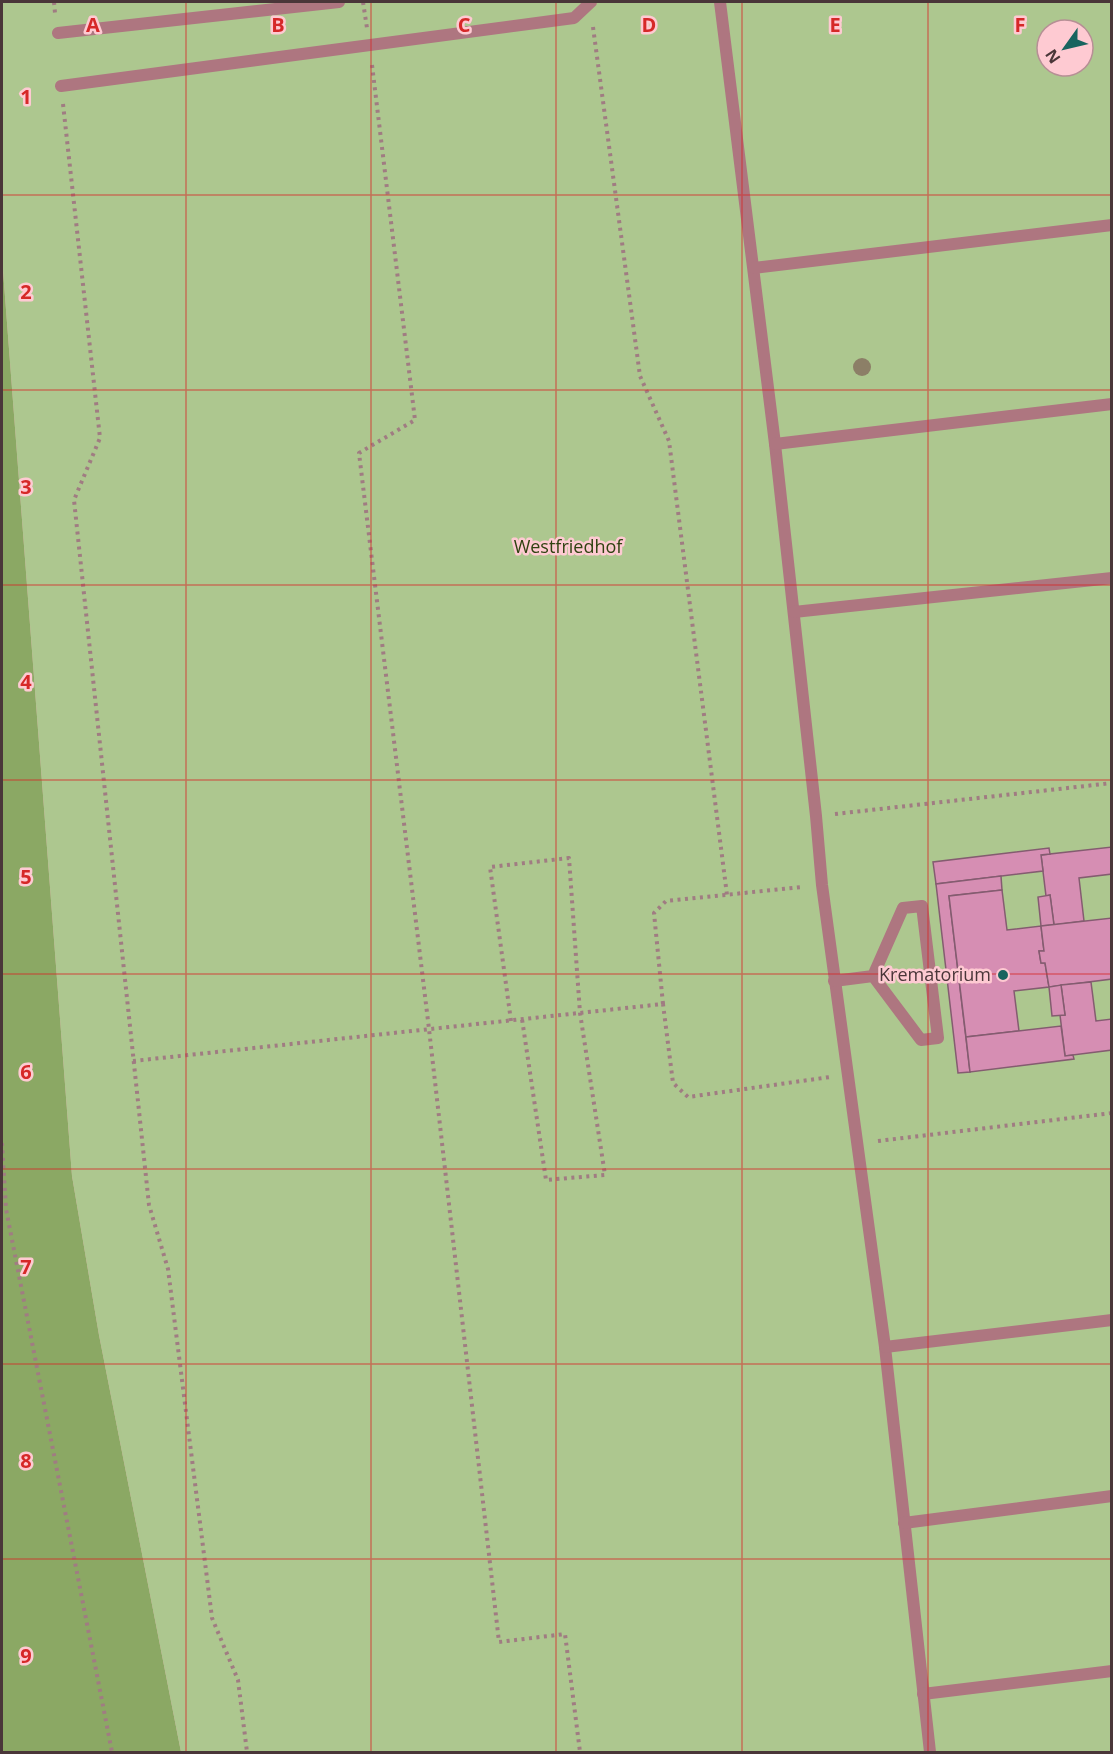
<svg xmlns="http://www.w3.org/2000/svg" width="1113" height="1754" viewBox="0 0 1113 1754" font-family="'Open Sans',sans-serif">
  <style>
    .green { fill: #adc78f; fill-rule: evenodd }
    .forest { fill: #8ba864 }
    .building { fill: #d68eb3; stroke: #845c70; stroke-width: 1.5 }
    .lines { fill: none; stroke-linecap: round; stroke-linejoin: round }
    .path { stroke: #a07c82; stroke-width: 4; stroke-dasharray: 3 4.5; stroke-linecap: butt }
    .service { stroke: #ae7680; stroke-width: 12 }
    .tree { fill: #8c7f67 }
    .grid { fill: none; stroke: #d62828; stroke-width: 1.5; stroke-opacity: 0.55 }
    .poi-dot { fill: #18645f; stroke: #fecad2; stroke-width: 2 }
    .labels { text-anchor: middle; stroke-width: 5; stroke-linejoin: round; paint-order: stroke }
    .park-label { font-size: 18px; fill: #2f4210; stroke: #fecad2 }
    .poi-label { font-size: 18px; fill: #4a3639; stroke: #fecad2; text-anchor: end }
    .grid-label { font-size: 20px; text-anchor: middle; font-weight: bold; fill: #d62828; stroke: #fecad2; stroke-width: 5; stroke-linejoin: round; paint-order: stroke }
  </style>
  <rect width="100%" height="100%" fill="#fecad2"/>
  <!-- green -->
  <path class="green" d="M2,2H1111V1752H181L99,1335L72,1176L2,257ZM1047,30H1083V66H1047Z"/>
  <!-- forest -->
  <path class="forest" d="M2,257L72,1176L99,1335L181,1752H2Z"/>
  <!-- building -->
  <g class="building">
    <path d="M1112,847V874L1079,878L1084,921L1054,925L1050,895L1046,896L1041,855Z"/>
    <path d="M1049,848L1050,854L1041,855L1043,871L936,884L933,862Z"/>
    <path d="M1001,876L1002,890L949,896L970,1072L958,1073L936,884Z"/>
    <path d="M1002,890L1007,930L1041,926L1044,951H1039L1041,963H1045L1049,987L1014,991L1019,1031L966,1037L949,896Z"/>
    <path d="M1050,895L1054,925L1041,926L1038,897Z"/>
    <path d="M1112,918V979L1049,987L1045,963H1041L1039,951H1044L1041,926Z"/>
    <path d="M1091,982L1096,1021L1112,1019V1050L1065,1056L1060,1015H1065L1061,985Z"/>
    <path d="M1061,985L1065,1015L1052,1016L1049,987Z"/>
    <path d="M1061,1026L1065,1056L1073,1055L1074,1059L970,1072L966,1037Z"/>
  </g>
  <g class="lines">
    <!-- path -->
    <g class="path">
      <path d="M54,2L55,13"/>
      <path d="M363,2L367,28"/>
      <path d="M593,27L640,376L669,441L727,895"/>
      <path d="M372,65L415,420L359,453L429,1029L499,1642L565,1634L580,1752"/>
      <path d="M63,104L100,438L74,500L149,1205L168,1269L212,1618L238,1680L247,1752"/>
      <path d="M835,814L1112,783"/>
      <path d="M663,1004L654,913L666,901L802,887"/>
      <path d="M511,1021L490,867L569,858L580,1013L605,1175L546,1180L522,1019"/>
      <path d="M133,1061L663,1004L673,1083L688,1097L830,1077"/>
      <path d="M878,1141L1112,1113"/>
      <path d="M2,1143L6,1209L112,1752"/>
    </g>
    <!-- service -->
    <g class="service">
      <path d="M720,2L775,444L816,816L822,885L885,1347L930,1752"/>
      <path d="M58,33L339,2"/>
      <path d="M61,86L574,18L591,2"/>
      <path d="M754,268L1112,225"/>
      <path d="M775,444L1112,404"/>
      <path d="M794,612L1112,578"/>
      <path d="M834,981L873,976L921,1040L938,1038L922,906L903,908L873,976"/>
      <path d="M885,1347L1112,1320"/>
      <path d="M904,1523L1112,1496"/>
      <path d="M923,1694L1112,1671"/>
    </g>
  </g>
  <!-- trees -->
  <circle class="tree" cx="862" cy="367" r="9"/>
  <!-- grid -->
  <path class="grid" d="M186,2V1752M371,2V1752M556,2V1752M742,2V1752M928,2V1752M2,195H1112M2,390H1112M2,585H1112M2,780H1112M2,974H1112M2,1169H1112M2,1364H1112M2,1559H1112"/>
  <!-- markers -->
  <circle class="poi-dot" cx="1003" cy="975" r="6"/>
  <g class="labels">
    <!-- park labels -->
    <g class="park-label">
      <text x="568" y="553">Westfriedhof</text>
    </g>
    <!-- poi labels -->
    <g class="poi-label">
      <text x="991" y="981">Krematorium</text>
    </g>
  </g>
  <g class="grid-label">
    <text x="93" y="32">A</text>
    <text x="278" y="32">B</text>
    <text x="464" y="32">C</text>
    <text x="649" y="32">D</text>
    <text x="835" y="32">E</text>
    <text x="1020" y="32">F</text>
    <text x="26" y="104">1</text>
    <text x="26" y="299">2</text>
    <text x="26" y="494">3</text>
    <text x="26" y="689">4</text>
    <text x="26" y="884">5</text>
    <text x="26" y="1079">6</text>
    <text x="26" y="1274">7</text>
    <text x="26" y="1468">8</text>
    <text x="26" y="1663">9</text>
  </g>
  <!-- border -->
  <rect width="1113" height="1754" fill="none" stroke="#4a3639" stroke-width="6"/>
  <!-- north arrow -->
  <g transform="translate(1065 48) rotate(236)"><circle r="28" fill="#fecad2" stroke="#b68f95" stroke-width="1.5"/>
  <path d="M0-4.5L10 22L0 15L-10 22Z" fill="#18645f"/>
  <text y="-9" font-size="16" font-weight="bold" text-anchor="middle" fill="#4a3639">N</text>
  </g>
</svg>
